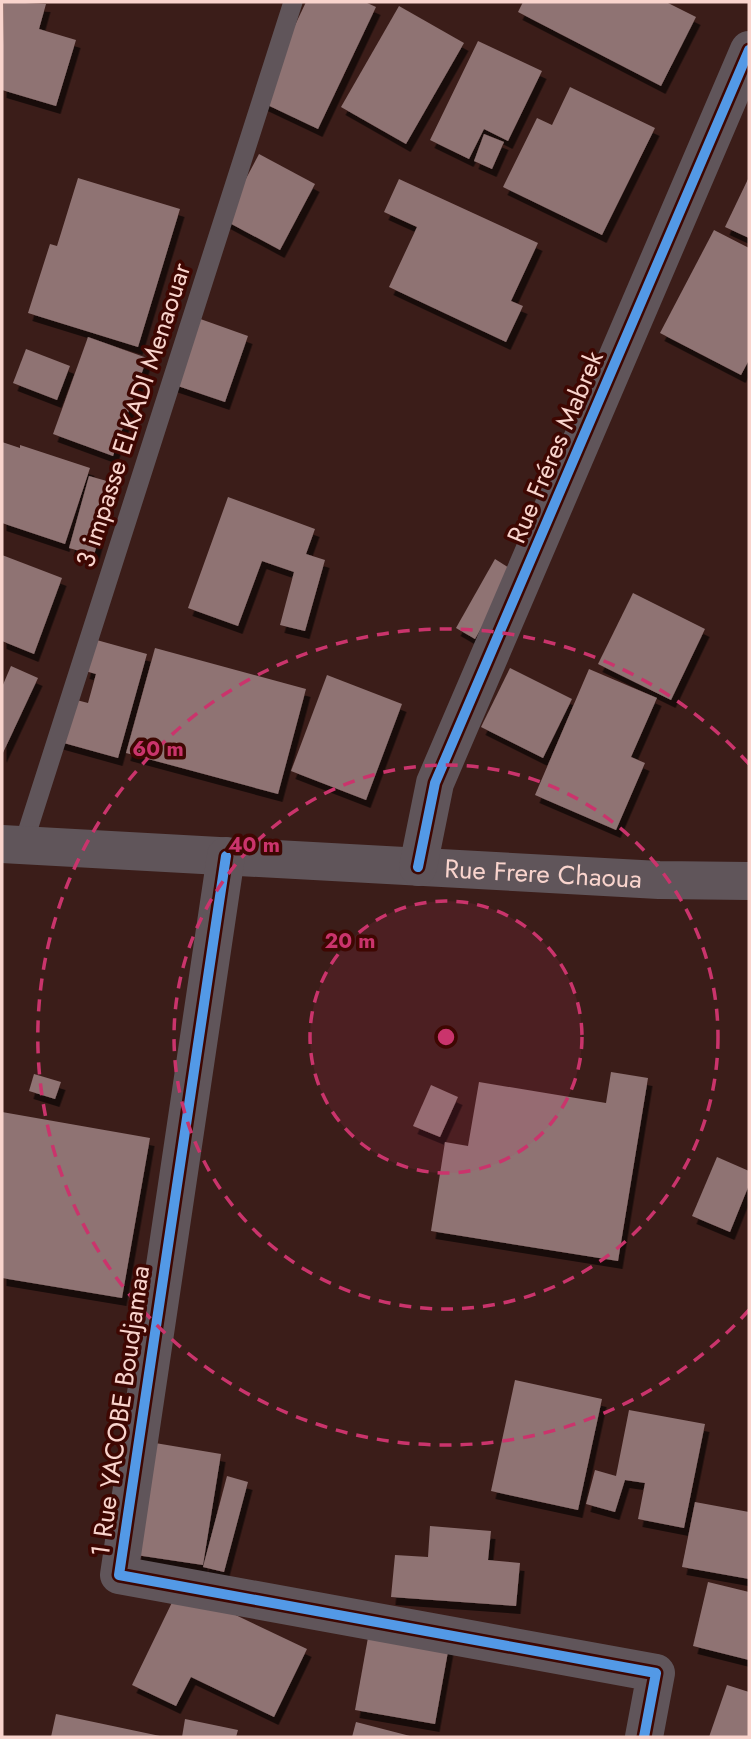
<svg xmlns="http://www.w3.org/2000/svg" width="751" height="1739" viewBox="0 0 751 1739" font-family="Jost,sans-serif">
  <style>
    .building { fill: #8f7373; filter: url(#shadow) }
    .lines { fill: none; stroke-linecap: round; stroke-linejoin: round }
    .lane { stroke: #60555a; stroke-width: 19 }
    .street { stroke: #60555a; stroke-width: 38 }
    .cycleway-casing { stroke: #3e0702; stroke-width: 15 }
    .cycleway { stroke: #5399e6; stroke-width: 10 }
    .ring { fill: none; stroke: #ca346c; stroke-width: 3.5; stroke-dasharray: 12 9 }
    .labels { text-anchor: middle; stroke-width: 7; stroke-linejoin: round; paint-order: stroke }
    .street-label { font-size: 26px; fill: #f9d4cd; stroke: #3e0702 }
    .centre { fill: #ca346c; stroke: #3e0702; stroke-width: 3.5 }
    .ring-label { font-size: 21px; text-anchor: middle; font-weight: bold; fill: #ca346c; stroke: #3e0702; stroke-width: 7; stroke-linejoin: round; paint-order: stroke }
  </style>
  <defs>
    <filter id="shadow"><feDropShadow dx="4.5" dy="8" stdDeviation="0" flood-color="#0009"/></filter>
  </defs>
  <rect width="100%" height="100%" fill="#3b1d19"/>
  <!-- building -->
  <g class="building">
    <path d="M4,2L46,4L39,29L76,40L56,106L2,90Z"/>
    <path d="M306,2H365L376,7L318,129L259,101Z"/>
    <path d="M523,2H666L696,17L661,86L518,12Z"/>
    <path d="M399,6L464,43L406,144L341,107Z"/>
    <path d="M478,41L542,71L508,141L484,129L469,159L430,140Z"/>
    <path d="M570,87L655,128L602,235L503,187L537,118L552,125Z"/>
    <path d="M484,134L504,142L492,169L474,161Z"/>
    <path d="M259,154L315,184L280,250L224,220Z"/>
    <path d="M749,177V238L725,227Z"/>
    <path d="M78,178L180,209L138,347L28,313L50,244L57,246Z"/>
    <path d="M399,179L538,243L511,301L523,306L506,342L389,287L417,227L384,212Z"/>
    <path d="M714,230L749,248V360L741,375L660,333Z"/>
    <path d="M192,316L248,336L225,402L169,383Z"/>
    <path d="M88,337L147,358L113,456L53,434Z"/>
    <path d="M26,349L70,366L57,400L13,383Z"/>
    <path d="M2,442L20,448V445L90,468L65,544L2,523Z"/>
    <path d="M89,476L114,483L94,555L69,548Z"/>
    <path d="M228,497L315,529L306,554L325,560L305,631L280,625L294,572L262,561L238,626L188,608Z"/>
    <path d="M2,555L62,578L34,654L2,641Z"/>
    <path d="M495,559L514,571L475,639L456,628Z"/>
    <path d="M633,593L705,629L671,700L598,664Z"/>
    <path d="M93,639L147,654L118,758L53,740L65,697L88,703L96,674L85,671Z"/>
    <path d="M155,648L306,689L278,794L126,753Z"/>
    <path d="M11,666L38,678L2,755V687Z"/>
    <path d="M510,668L572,699L543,758L481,727Z"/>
    <path d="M589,669L657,698L631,757L645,763L616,830L535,795Z"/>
    <path d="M327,675L402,704L366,800L291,771Z"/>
    <path d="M611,1072L648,1078L618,1261L431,1231L445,1142L468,1146L479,1082L606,1103Z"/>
    <path d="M34,1074L61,1082L55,1099L29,1091Z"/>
    <path d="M431,1085L458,1097L440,1137L413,1126Z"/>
    <path d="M2,1112L150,1138L122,1298L2,1278Z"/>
    <path d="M717,1157L749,1171V1185L730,1232L692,1216Z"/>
    <path d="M515,1380L602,1399L578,1510L491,1491Z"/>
    <path d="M629,1410L705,1424L684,1528L638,1519L645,1483L625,1480L615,1512L586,1504L595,1470L616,1476Z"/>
    <path d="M155,1443L221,1454L203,1565L136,1555Z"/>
    <path d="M227,1476L248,1482L224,1572L203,1567Z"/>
    <path d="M695,1502L749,1512V1579L682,1567Z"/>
    <path d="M430,1526L491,1531L488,1560L520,1563L516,1606L391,1597L395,1555L428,1557Z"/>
    <path d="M708,1582L749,1592V1660L693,1646Z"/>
    <path d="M179,1588L307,1649L274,1717L191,1677L176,1706L132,1685Z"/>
    <path d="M369,1632L449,1646L435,1724L355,1710Z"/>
    <path d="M727,1685L749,1692V1737H709Z"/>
    <path d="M56,1714L160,1736V1737H51Z"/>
    <path d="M185,1719L238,1730L236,1737H182Z"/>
    <path d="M356,1722L410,1736V1737H352Z"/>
  </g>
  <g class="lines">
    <!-- lane -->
    <path class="lane" d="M23,845L293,2"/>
    <!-- street -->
    <g class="street">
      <path id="s1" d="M2,844L659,880L749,881"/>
      <path d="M226,856L119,1575L656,1673L644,1737"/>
      <path d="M418,867L435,783L749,50"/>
    </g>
    <!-- cycleway casing -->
    <g class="cycleway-casing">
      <g id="cycleway">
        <path d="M226,856L119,1575L656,1673L644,1737"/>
        <path d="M418,867L435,783L749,50"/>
      </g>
    </g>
    <!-- cycleway -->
    <use href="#cycleway" class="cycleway"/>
  </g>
  <!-- distance rings -->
  <circle cx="446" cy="1037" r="136" fill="#ca346c" fill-opacity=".12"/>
  <g class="ring">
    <circle cx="446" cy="1037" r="136"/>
    <circle cx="446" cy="1037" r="272"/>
    <path d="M749 1310A408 408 0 1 1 749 764"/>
  </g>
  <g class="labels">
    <!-- street labels -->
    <g class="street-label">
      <text transform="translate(133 415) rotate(-72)" y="9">3 impasse ELKADI Menaouar</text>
      <text transform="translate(555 447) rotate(-67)" y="9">Rue Fréres Mabrek</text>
      <text dy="9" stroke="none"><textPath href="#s1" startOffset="542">Rue Frere Chaoua</textPath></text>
      <text transform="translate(120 1411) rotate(-82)" y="9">1 Rue YACOBE Boudjamaa</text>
    </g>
  </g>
  <circle cx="446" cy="1037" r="10" class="centre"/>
  <g class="ring-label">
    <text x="158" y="756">60 m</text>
    <text x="254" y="852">40 m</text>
    <text x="350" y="948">20 m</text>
  </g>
  <!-- border -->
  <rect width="751" height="1739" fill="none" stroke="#f9d4cd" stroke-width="7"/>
</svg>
